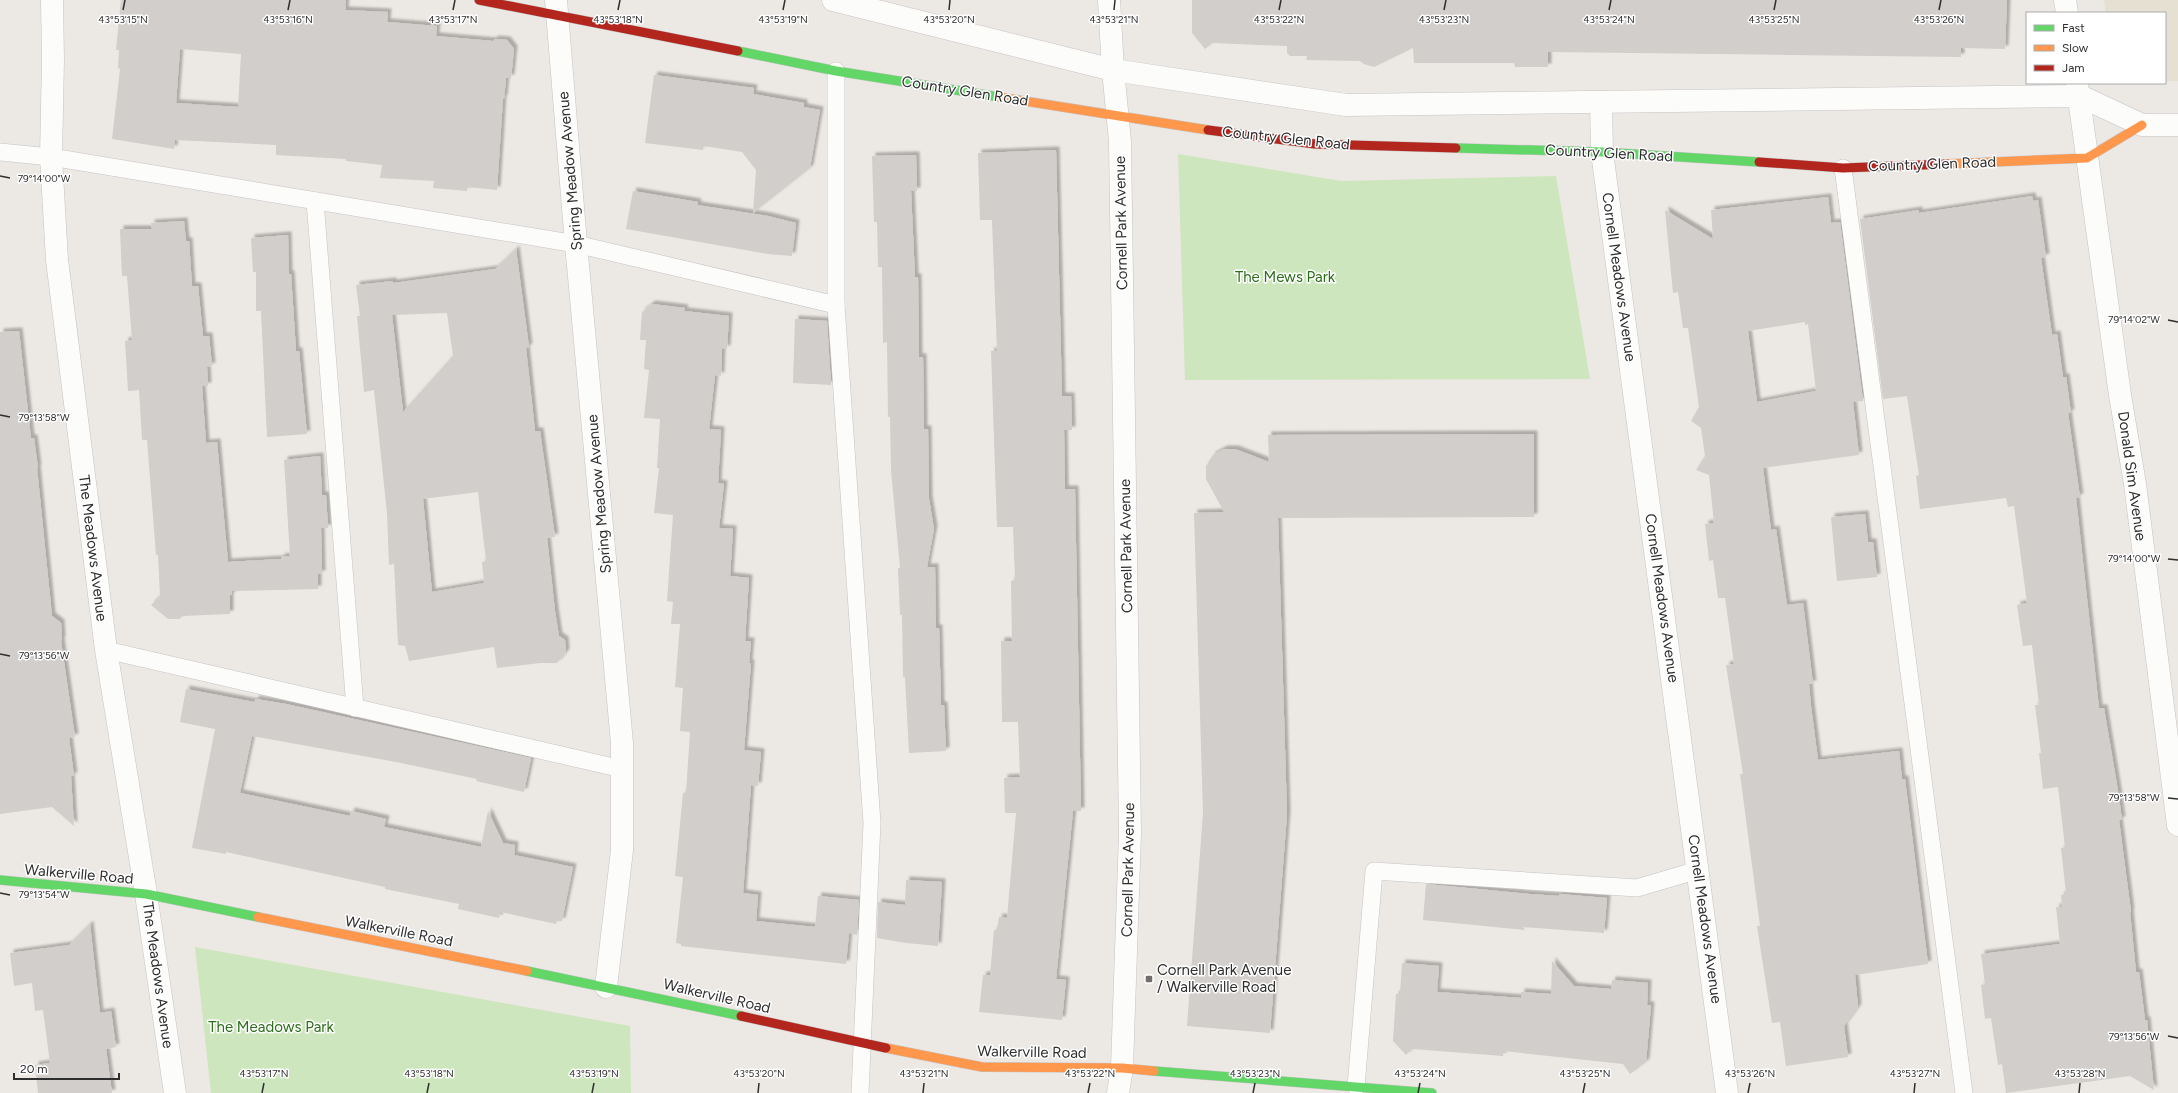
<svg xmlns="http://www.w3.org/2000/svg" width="2178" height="1093" viewBox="0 0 2178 1093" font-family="Figtree,sans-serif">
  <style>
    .education { fill: #e6e0d3 }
    .green { fill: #cee6be }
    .building { fill: #d1cecb; fill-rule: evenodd; filter: url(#shadow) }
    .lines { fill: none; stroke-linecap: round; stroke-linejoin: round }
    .lane-casing { stroke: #c5c4c5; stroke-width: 18 }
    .street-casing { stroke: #c5c4c5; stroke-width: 23 }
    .fast-casing { stroke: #c5c4c5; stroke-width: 10 }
    .slow-casing { stroke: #c5c4c5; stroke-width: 10 }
    .jam-casing { stroke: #c5c4c5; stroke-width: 10 }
    .lane { stroke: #fcfcfb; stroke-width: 17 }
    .street { stroke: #fcfcfb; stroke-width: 22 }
    .fast { stroke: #63d668; stroke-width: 9 }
    .slow { stroke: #ff974d; stroke-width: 9 }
    .jam { stroke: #b3261e; stroke-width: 9 }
    .ticks { fill: none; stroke: #2e2e2e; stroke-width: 1.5 }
    .poi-dot { fill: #706f6e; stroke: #fff; stroke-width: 1.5 }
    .labels { text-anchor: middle; stroke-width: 3; stroke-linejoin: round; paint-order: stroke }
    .street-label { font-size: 15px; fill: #2e2e2e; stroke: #fff }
    .park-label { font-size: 15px; fill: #2c6e1b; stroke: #fff }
    .poi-label { font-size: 15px; fill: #2e2e2e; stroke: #fff; text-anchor: start }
    .ticks-label { font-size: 10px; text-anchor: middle; fill: #2e2e2e; stroke: #fff; stroke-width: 3; stroke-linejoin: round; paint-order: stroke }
  </style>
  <defs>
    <filter id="shadow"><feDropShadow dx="3.5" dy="-3.5" stdDeviation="1" flood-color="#0004"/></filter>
  </defs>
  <rect width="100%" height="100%" fill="#ece8e4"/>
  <!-- education -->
  <path class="education" d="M2104,0H2178V81H2165V13H2106Z"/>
  <!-- green -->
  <g class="green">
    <path d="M1178,154L1341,181L1556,176L1590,379L1185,380Z"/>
    <path d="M195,947L630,1026L631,1093H211Z"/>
  </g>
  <!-- building -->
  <g class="building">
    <path d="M121,0H346L345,10L388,12L387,22L437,26L436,36L493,41L495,39L507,40L514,49L511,78H506L504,99L503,98L497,190L467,187V191L433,188L434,181L380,178L382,165L346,161V159L276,155V145L175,140L174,149L112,139L120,69L118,68L119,50H116ZM180,49L241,54L238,107L176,103Z"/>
    <path d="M1192,0H2007L2005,49L1961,48V57L1548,52V67H1515L1514,63H1414L1413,48L1374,67L1364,64L1360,61L1306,60L1307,56H1290L1287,53V46L1212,43L1205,49L1192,33Z"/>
    <path d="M654,75L754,88L753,94L804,103V107L820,110L810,168L753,213L756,170L742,152L704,146L703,150L645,143Z"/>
    <path d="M1056,150L1062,396H1071L1072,430H1064L1065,489H1075L1081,811H1073L1056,979L1066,980L1062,1020L979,1012L983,975H990L994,930H997L999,917L1007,918L1016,813H1005L1004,778L1020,777L1018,722H1002L1001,641H1012L1011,581L1015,580L1013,527H997L991,351H997L992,220H980L978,153Z"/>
    <path d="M916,155L917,191H911L915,277H918L919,357H923L924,429H928L929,499L934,529L927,567H935L936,628H939L941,705H944L946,751L909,753L905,677H903L902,615H900L898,568H900L891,470L890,417H888L887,342L883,343L882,267H878L877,222H874L872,156Z"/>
    <path d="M633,191L698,202L697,205L768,216L796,223L792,256L768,254L626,229Z"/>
    <path d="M2032,196L2033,201L2038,200L2046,257L2041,258L2052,335L2057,334L2063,377H2066L2071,413H2068L2080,497L2076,498L2099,708H2104L2118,791L2122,820H2119L2131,912H2130L2136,972H2139L2145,1020H2147L2154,1090L2130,1076L2006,1093L2002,1064L1998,1065L1991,1018L1985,1019L1981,985L1985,984L1981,954L2060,944L2056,907H2062L2061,895L2066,894L2061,848L2065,847L2058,787L2043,789L2039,753H2041L2035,705H2039L2032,645L2023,646L2017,605L2027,603L2014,506L2008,507L2006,498L1920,509L1916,476L1919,475L1907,396L1883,399L1860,219L1919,210V213Z"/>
    <path d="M1828,197L1831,223L1840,222L1863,401L1853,402L1859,455L1763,468L1771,530L1776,529L1787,605L1803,603L1813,684H1809L1811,706L1818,760L1899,751L1902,779H1905L1928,964L1855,975L1858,1007L1844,1026L1848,1057L1786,1066L1780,1022L1772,1023L1757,926H1760L1740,774H1743L1726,665L1734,664L1729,626L1725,598H1718L1713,560L1709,561L1705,524L1714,523L1709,475L1696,470L1705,456L1701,428L1691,421L1699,407L1688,328H1683L1678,292L1673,293L1665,210L1713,239L1711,210ZM1805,322V325L1808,324L1816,391L1757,402L1748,331Z"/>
    <path d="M184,221L186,241H189L192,286H198L203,336H209L212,366L207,367L208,386H202L206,443L217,442L228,562L281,559V557L290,556L284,460L320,456L322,495H326L328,528H321L322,574H318V589L232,591V595H230V614L182,616L180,619H168L151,605L160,596L158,555H156L147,440H142L139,390L128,391L125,341L132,340L127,276H122L120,229H152L151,223Z"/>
    <path d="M288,235L289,274H291L296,351H299L307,434L267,437L261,311H256V272H253L251,238Z"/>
    <path d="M516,249L529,347L526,348L535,431H540L555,537L547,538L555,611L559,636L565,640L566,652L557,663H540L497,668L494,647L409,661L405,646L398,645L394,564L389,565L387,513L374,390L364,392L357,316H360L356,285L393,281V283L495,269ZM447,313L453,356L403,412L392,315ZM478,492L486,561L482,562L484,583L432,592L423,499Z"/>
    <path d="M652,304L685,308L684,311L729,316L727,349L722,348L721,376L715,375L709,429L721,430L718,483L724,484L719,528L733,529L730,576L749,578L745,641H751L749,663H751L744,750L761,752L758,786L751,785L743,893L758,895L756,921L815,927L818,896L859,900L857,935L849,933L846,964L681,946V944L676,943L683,877L675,876L683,793H686L690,732L680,731L683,688L675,687L680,624H671L673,602L667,601L673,515L654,513L659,468H657L660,419L644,418L649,370L644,369L646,340H640L642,312Z"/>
    <path d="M795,319L827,321L831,385L793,383Z"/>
    <path d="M19,331L31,438H34L38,468H37L52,616L61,623L62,639L61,641L75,737L69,738L74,776H71L74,826L52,807L0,814V332Z"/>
    <path d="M1534,434V517L1278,518L1287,814L1270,1033L1187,1026L1203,813L1194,513L1224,512L1206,479V466L1213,455L1224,449H1235L1269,462L1268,435Z"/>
    <path d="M1865,514L1868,542H1873L1877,577L1837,581L1831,517Z"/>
    <path d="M186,689L254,702L256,699L286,704L531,758L524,792L476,781L477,779L396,762L252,736L240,793L350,816L351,811L386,819L384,827L481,847L488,811L503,843L515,845L514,855L573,867L562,921H557L556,924L500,912L499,918L458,909L459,904L385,889V887L226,852V854L192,848L215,729L180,722Z"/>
    <path d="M906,880L942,882L938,946L906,943L877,938L878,902L905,905Z"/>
    <path d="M1426,884L1529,894L1559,896V894L1607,898L1604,933L1523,927L1525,930L1423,920Z"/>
    <path d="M90,924L100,1013L111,1011L116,1047L106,1049L112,1093H38L35,1065L50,1063L43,1010L35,1011L32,983L14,986L10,953L69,945Z"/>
    <path d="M1552,961L1574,986L1611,989L1612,980L1648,983L1647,1005H1651L1646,1062L1630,1074L1623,1064L1503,1051V1056L1412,1049L1406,1055L1393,1041L1396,994H1400L1402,963L1439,966L1437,992L1521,998V992L1551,994Z"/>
  </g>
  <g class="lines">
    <!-- lane casing -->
    <g class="lane-casing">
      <g id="lane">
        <path d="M836,71V305L872,823L860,1093"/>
        <path d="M0,152L51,157L576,244L836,305"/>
        <path d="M1843,168L1964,1093"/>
        <path d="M315,201L355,708"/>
        <path d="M106,650L622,769"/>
        <path d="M1356,1087L1374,871L1637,888L1698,870"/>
      </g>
    </g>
    <!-- street casing -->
    <g class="street-casing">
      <g id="street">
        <path d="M52,0L53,60L51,157L57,260L106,650L146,894L175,1093"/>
        <path d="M556,0L576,244L622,743V850L606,987"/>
        <path d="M833,0L1113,70L1346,105L2080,96L2142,125H2178"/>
        <path d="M1109,0L1113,70L1120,141L1130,833L1122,1068L1118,1093"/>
        <path d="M2065,0L2067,13"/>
        <path d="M2077,84L2120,395L2135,484L2178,825"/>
        <path d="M1601,102L1602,152L1727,1093"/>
      </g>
    </g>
    <!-- fast casing -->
    <g class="fast-casing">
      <g id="fast">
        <path d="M738,51L836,71L999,97"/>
        <path d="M1456,148L1602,152L1759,162"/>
        <path d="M0,880L146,894L258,917"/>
        <path d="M527,971L741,1016"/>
        <path d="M1154,1071L1432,1093"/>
      </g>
    </g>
    <!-- slow casing -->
    <g class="slow-casing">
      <g id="slow">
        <path d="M999,97L1208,130"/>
        <path d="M1947,164L2087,158L2142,125"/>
        <path d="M258,917L527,971"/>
        <path d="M886,1048L982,1067L1122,1068L1154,1071"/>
      </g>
    </g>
    <!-- jam casing -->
    <g class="jam-casing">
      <g id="jam">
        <path d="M479,0L738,51"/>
        <path d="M1208,130L1315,144L1456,148"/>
        <path d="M1759,162L1843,168L1947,164"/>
        <path d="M741,1016L886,1048"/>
      </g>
    </g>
    <!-- lane -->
    <use href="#lane" class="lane"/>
    <!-- street -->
    <use href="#street" class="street"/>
    <!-- fast -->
    <use href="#fast" class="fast"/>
    <!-- slow -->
    <use href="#slow" class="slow"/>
    <!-- jam -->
    <use href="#jam" class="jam"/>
  </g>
  <!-- ticks -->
  <path class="ticks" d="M123,10L125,0M288,10L290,0M453,10L455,0M618,10L620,0M783,10L785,0M949,10L950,0M1114,10L1115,0M1279,10L1281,0M1444,10L1446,0M1609,10L1611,0M1774,10L1776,0M1939,10L1941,0M0,176L10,178M2168,320L2178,322M0,415L10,417M2168,559L2178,560M0,654L10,656M2168,798L2178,799M0,893L10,895M2168,1036L2178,1038M262,1093L264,1083M427,1093L429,1083M592,1093L594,1083M758,1093L759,1083M923,1093L924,1083M1088,1093L1090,1083M1253,1093L1255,1083M1418,1093L1420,1083M1583,1093L1585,1083M1748,1093L1750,1083M1914,1093L1915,1083M2079,1093L2080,1083"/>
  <!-- markers -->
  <rect class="poi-dot" x="1145" y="975" width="8" height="8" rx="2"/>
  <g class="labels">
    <!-- street labels -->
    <g class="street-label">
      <text transform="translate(965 91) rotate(9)" y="5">Country Glen Road</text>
      <text transform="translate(1286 138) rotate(6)" y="5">Country Glen Road</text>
      <text transform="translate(1609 153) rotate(3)" y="5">Country Glen Road</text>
      <text transform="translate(1932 164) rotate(-2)" y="5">Country Glen Road</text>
      <text transform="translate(570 171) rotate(-95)" y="5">Spring Meadow Avenue</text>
      <text transform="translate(1121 223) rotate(-91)" y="5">Cornell Park Avenue</text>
      <text transform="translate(1619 277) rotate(82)" y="5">Cornell Meadows Avenue</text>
      <text transform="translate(2132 476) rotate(82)" y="5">Donald Sim Avenue</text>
      <text transform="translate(599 494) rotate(-95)" y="5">Spring Meadow Avenue</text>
      <text transform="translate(1126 546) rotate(-91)" y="5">Cornell Park Avenue</text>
      <text transform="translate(93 548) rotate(83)" y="5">The Meadows Avenue</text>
      <text transform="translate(1662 598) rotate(82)" y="5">Cornell Meadows Avenue</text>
      <text transform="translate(1128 870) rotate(-89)" y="5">Cornell Park Avenue</text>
      <text transform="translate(79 874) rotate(5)" y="5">Walkerville Road</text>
      <text transform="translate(1705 919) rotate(82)" y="5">Cornell Meadows Avenue</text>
      <text transform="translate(399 931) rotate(11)" y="5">Walkerville Road</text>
      <text transform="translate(158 975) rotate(82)" y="5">The Meadows Avenue</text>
      <text transform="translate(717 996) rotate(13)" y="5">Walkerville Road</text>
      <text transform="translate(1032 1052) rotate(1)" y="5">Walkerville Road</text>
    </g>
    <!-- park labels -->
    <g class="park-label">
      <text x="1285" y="282">The Mews Park</text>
      <text x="271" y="1032">The Meadows Park</text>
    </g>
    <!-- poi labels -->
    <g class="poi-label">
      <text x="1157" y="975">Cornell Park Avenue<tspan x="1157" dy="17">/ Walkerville Road</tspan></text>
    </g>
  </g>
  <g class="ticks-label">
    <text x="288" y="23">43°53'16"N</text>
    <text x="453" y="23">43°53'17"N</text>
    <text x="618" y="23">43°53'18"N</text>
    <text x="783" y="23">43°53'19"N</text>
    <text x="949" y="23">43°53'20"N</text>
    <text x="1114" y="23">43°53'21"N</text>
    <text x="1279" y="23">43°53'22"N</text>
    <text x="1444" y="23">43°53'23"N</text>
    <text x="1609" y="23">43°53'24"N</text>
    <text x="1774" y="23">43°53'25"N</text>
    <text x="1939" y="23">43°53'26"N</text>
    <text x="123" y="23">43°53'15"N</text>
    <text x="44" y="182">79°14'00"W</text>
    <text x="2134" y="323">79°14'02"W</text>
    <text x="44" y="421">79°13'58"W</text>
    <text x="2134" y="562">79°14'00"W</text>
    <text x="44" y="659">79°13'56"W</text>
    <text x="2134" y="801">79°13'58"W</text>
    <text x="44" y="898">79°13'54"W</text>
    <text x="2134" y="1040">79°13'56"W</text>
    <text x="264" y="1077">43°53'17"N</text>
    <text x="429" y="1077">43°53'18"N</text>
    <text x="594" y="1077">43°53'19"N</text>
    <text x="759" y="1077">43°53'20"N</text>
    <text x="924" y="1077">43°53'21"N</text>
    <text x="1090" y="1077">43°53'22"N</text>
    <text x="1255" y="1077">43°53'23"N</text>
    <text x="1420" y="1077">43°53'24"N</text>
    <text x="1585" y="1077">43°53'25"N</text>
    <text x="1750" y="1077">43°53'26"N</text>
    <text x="1915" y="1077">43°53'27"N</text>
    <text x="2080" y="1077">43°53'28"N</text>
  </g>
  <!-- legend -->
  <rect x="2026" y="12" width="140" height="72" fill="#ffffff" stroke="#ababab"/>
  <rect x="2034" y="25" width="20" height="6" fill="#63d668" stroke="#ababab"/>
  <text x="2062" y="32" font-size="12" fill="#2e2e2e">Fast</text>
  <rect x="2034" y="45" width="20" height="6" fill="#ff974d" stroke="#ababab"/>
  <text x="2062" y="52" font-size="12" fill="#2e2e2e">Slow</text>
  <rect x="2034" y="65" width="20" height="6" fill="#b3261e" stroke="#ababab"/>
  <text x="2062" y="72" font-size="12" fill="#2e2e2e">Jam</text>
  <!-- scale -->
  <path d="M14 1073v6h105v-6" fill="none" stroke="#2e2e2e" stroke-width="2"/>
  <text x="20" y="1073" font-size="12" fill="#2e2e2e" stroke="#ffffff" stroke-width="3" paint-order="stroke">20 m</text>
</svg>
